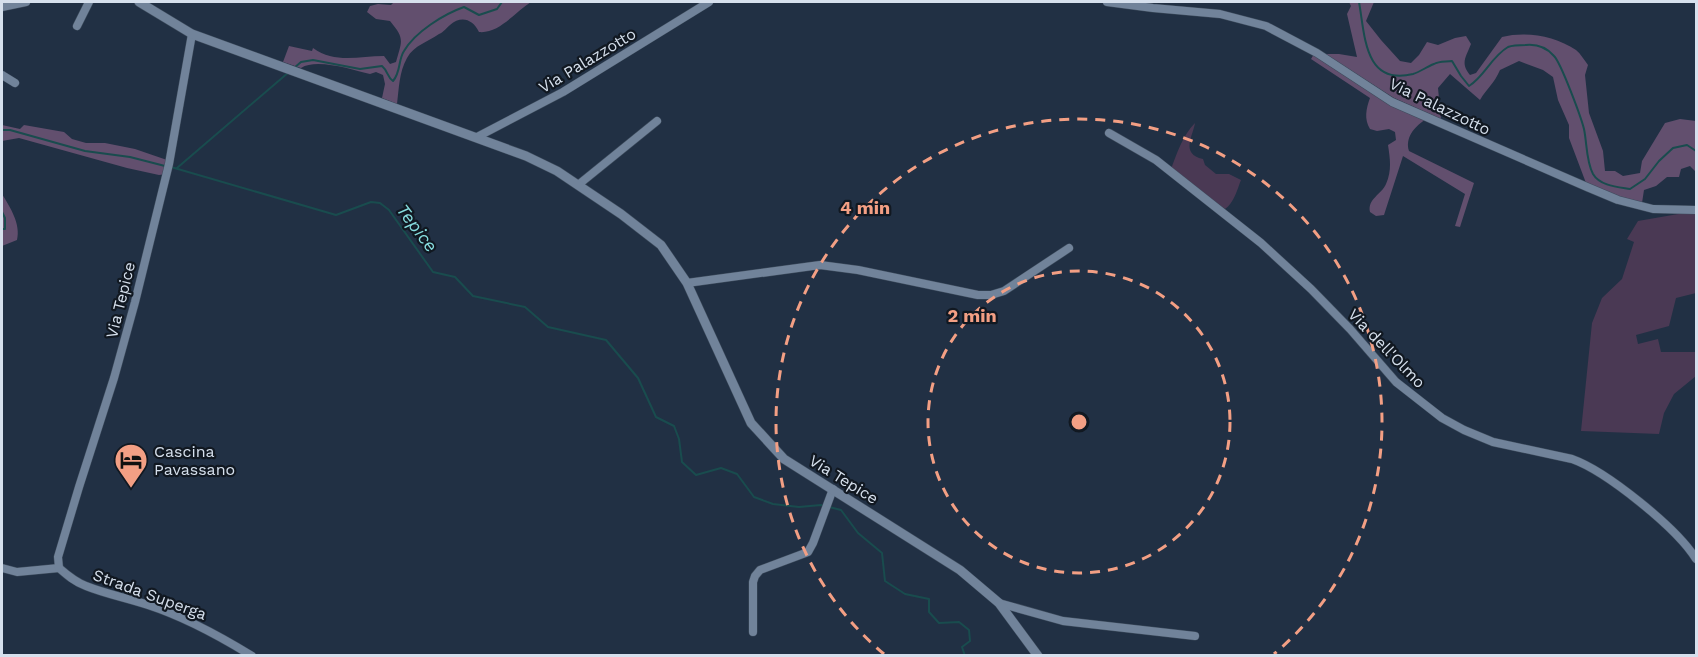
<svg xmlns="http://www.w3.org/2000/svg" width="1698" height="657" viewBox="0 0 1698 657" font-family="'Work Sans',sans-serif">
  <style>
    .green { fill: #4a3954 }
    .forest { fill: #624f6e }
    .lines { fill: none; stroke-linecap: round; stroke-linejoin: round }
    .stream { stroke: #194c4e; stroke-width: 2 }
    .minor-casing { stroke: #3e4c5d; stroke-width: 9 }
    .tertiary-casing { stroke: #3e4c5d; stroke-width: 10 }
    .minor { stroke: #71839a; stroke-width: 8 }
    .tertiary { stroke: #71839a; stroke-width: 9 }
    .ring { fill: none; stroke: #f39f84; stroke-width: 3; stroke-dasharray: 10 8 }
    .labels { text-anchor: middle; stroke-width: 4.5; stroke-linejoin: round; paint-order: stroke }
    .street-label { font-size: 16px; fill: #d6e0ed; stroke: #111821 }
    .poi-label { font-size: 16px; fill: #d6e0ed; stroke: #111821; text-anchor: start }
    .water-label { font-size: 18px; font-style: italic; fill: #86dcde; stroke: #111821 }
    .centre { fill: #f39f84; stroke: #111821; stroke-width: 3 }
    .ring-label { font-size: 18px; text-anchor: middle; font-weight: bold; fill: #f39f84; stroke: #111821; stroke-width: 4.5; stroke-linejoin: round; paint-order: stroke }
  </style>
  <rect width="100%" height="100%" fill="#213044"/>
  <!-- green -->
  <g class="green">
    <path d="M1195,123C1193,136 1180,154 1203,159L1205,165L1216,174H1229L1241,180C1237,190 1234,203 1225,209L1171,169C1177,153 1183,135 1195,123Z"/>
    <path d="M1684,213L1696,214V293L1676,298L1669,326L1636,335L1638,344L1658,339L1661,352H1696V376L1674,394L1664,413L1659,434L1581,431L1592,323L1602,298L1622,279L1634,242L1627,239L1638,221Z"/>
  </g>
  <!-- forest -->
  <g class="forest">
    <path d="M394,2H531C515,12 499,34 479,32C473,19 461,15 450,25C446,28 444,32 439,34C428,42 414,45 407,58C399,72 399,89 397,104L382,98L385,84L383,75L376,72L370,74C352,70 317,58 301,68L283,62L289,46L312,51L313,48C335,64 359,56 384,56L390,64L396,62C402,40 405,39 390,21L376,19L367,12L370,6L378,4L391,5Z"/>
    <path d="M1349,2H1374L1366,21L1381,40L1400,61L1411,63L1419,55L1427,42L1438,45L1455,38L1466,36L1471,44C1466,57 1460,63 1470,75L1476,73L1502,37C1526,31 1555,36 1576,50C1581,54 1584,60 1588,65L1585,75L1589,113L1603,151L1605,171H1615L1623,176L1640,173L1642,161L1665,123L1680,119L1696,121V172L1690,166L1681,169L1679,177H1667L1656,186L1644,190L1642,203L1619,197L1586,183L1569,138V125L1558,100L1553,77L1543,70L1519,61L1500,70C1494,84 1487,88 1480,100L1450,74L1438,88L1441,119L1394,98L1325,54H1339L1357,57L1347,14L1351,6Z"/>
    <path d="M1314,54L1425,120C1414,127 1405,138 1409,151L1474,183L1460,227L1455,226L1465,194L1403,156L1384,215L1376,216L1370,212C1367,199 1382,194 1386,184C1392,170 1390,159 1388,145L1396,140L1395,132L1389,129L1377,131L1370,129C1364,119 1366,109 1370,98L1311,59Z"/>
    <path d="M2,125L20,129L24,125L64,132L72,139L86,143H105L135,149L167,160V174L159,175L127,168L19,138L2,141Z"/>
    <path d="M2,194C10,207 21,224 17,240L2,246Z"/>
  </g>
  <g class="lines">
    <!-- stream -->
    <g class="stream">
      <path d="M1359,2C1365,35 1364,86 1413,74C1420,72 1426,67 1434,64C1439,61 1446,62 1452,61L1461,76L1469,86C1485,76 1491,57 1508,47C1513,45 1520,45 1526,45C1537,44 1547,48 1554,56C1561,63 1581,117 1584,129C1587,143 1586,161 1593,174C1600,186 1618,187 1630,189L1645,179L1659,161L1673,148L1687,145L1696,151"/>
      <path d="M294,68L301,62L313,60L360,69L382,66C388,71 387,77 393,81C401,72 398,60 404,51C415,32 444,14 464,7L479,15L497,9L502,2"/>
      <path d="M2,130H10L85,151L130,157L165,166"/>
      <path d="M171,167L336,215L371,202L380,203L389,210L433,272L455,277L473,296L525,307L548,327L606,340L638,378L656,417L674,426L679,439L682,462L696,475L721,468L737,474L754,497L773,504L799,507L821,505L841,510L858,533L882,553L885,581L905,594L929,599V612L939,623L959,622L969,630L970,641L962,647L965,656"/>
      <path d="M177,168L289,72"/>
      <path d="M2,212L5,218V229H2"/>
    </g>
    <!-- minor casing -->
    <g class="minor-casing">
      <g id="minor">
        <path d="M1107,2L1153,8L1220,14L1266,26L1317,53L1392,102L1587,187L1618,200L1653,209L1696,210"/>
        <path d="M2,7L26,2"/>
        <path d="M77,26L89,2"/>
        <path d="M2,75L15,83"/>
        <path d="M1109,133L1156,160L1261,243L1311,289L1350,329L1396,382L1442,418L1464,430L1493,442L1572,459C1606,471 1677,528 1696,559"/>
        <path d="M477,137L563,92L709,2"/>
        <path d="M578,185L657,121"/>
        <path d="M687,283L820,265L858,270L978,295H991L1004,291L1069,248"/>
        <path d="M2,568L17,572L59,568C67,575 75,582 86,586C106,594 127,598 148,605C185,617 218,635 252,656"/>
        <path d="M59,568L58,557L79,487L114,378L135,302L169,164L192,34"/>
        <path d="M999,603L1063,621L1195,636"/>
        <path d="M753,632V582L755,576L760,570L808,552L813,543L833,489"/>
      </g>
    </g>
    <!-- tertiary casing -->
    <g class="tertiary-casing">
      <path id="tertiary" d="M139,2L192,34L526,156L557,171L621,214L661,245L687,283L751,423L784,459L960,570L999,603L1038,656"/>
    </g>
    <!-- minor -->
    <use href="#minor" class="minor"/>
    <!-- tertiary -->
    <use href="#tertiary" class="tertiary"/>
  </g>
  <!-- distance rings -->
  <g class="ring">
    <circle cx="1079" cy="422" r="151"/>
    <path d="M884 654A303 303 0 1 1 1274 654"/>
  </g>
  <!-- icons -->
  <defs>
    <g id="hotel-pin" transform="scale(1.725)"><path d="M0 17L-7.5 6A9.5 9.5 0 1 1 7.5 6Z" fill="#f39f84" stroke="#111821"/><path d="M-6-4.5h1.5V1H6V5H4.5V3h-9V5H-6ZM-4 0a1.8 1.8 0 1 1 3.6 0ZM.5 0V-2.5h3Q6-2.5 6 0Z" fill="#111"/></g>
  </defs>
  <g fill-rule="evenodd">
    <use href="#hotel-pin" x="131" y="460"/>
  </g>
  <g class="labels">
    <!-- street labels -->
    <g class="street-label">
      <text transform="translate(587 60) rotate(-31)" y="6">Via Palazzotto</text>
      <text transform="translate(1440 106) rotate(26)" y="6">Via Palazzotto</text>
      <text transform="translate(120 300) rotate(-76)" y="6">Via Tepice</text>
      <text transform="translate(1387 348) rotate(46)" y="6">Via dell'Olmo</text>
      <text transform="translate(844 479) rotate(32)" y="6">Via Tepice</text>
      <text transform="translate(150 594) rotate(20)" y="6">Strada Superga</text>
    </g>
    <!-- poi labels -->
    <g class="poi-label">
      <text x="154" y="457">Cascina<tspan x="154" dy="18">Pavassano</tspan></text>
    </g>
    <!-- water labels -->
    <g class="water-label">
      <text transform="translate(417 228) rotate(53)" y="6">Tepice</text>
    </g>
  </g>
  <circle cx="1079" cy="422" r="9" class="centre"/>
  <g class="ring-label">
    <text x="865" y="214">4 min</text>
    <text x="972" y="322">2 min</text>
  </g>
  <!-- border -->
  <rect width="1698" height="657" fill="none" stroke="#d6e0ed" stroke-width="6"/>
</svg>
